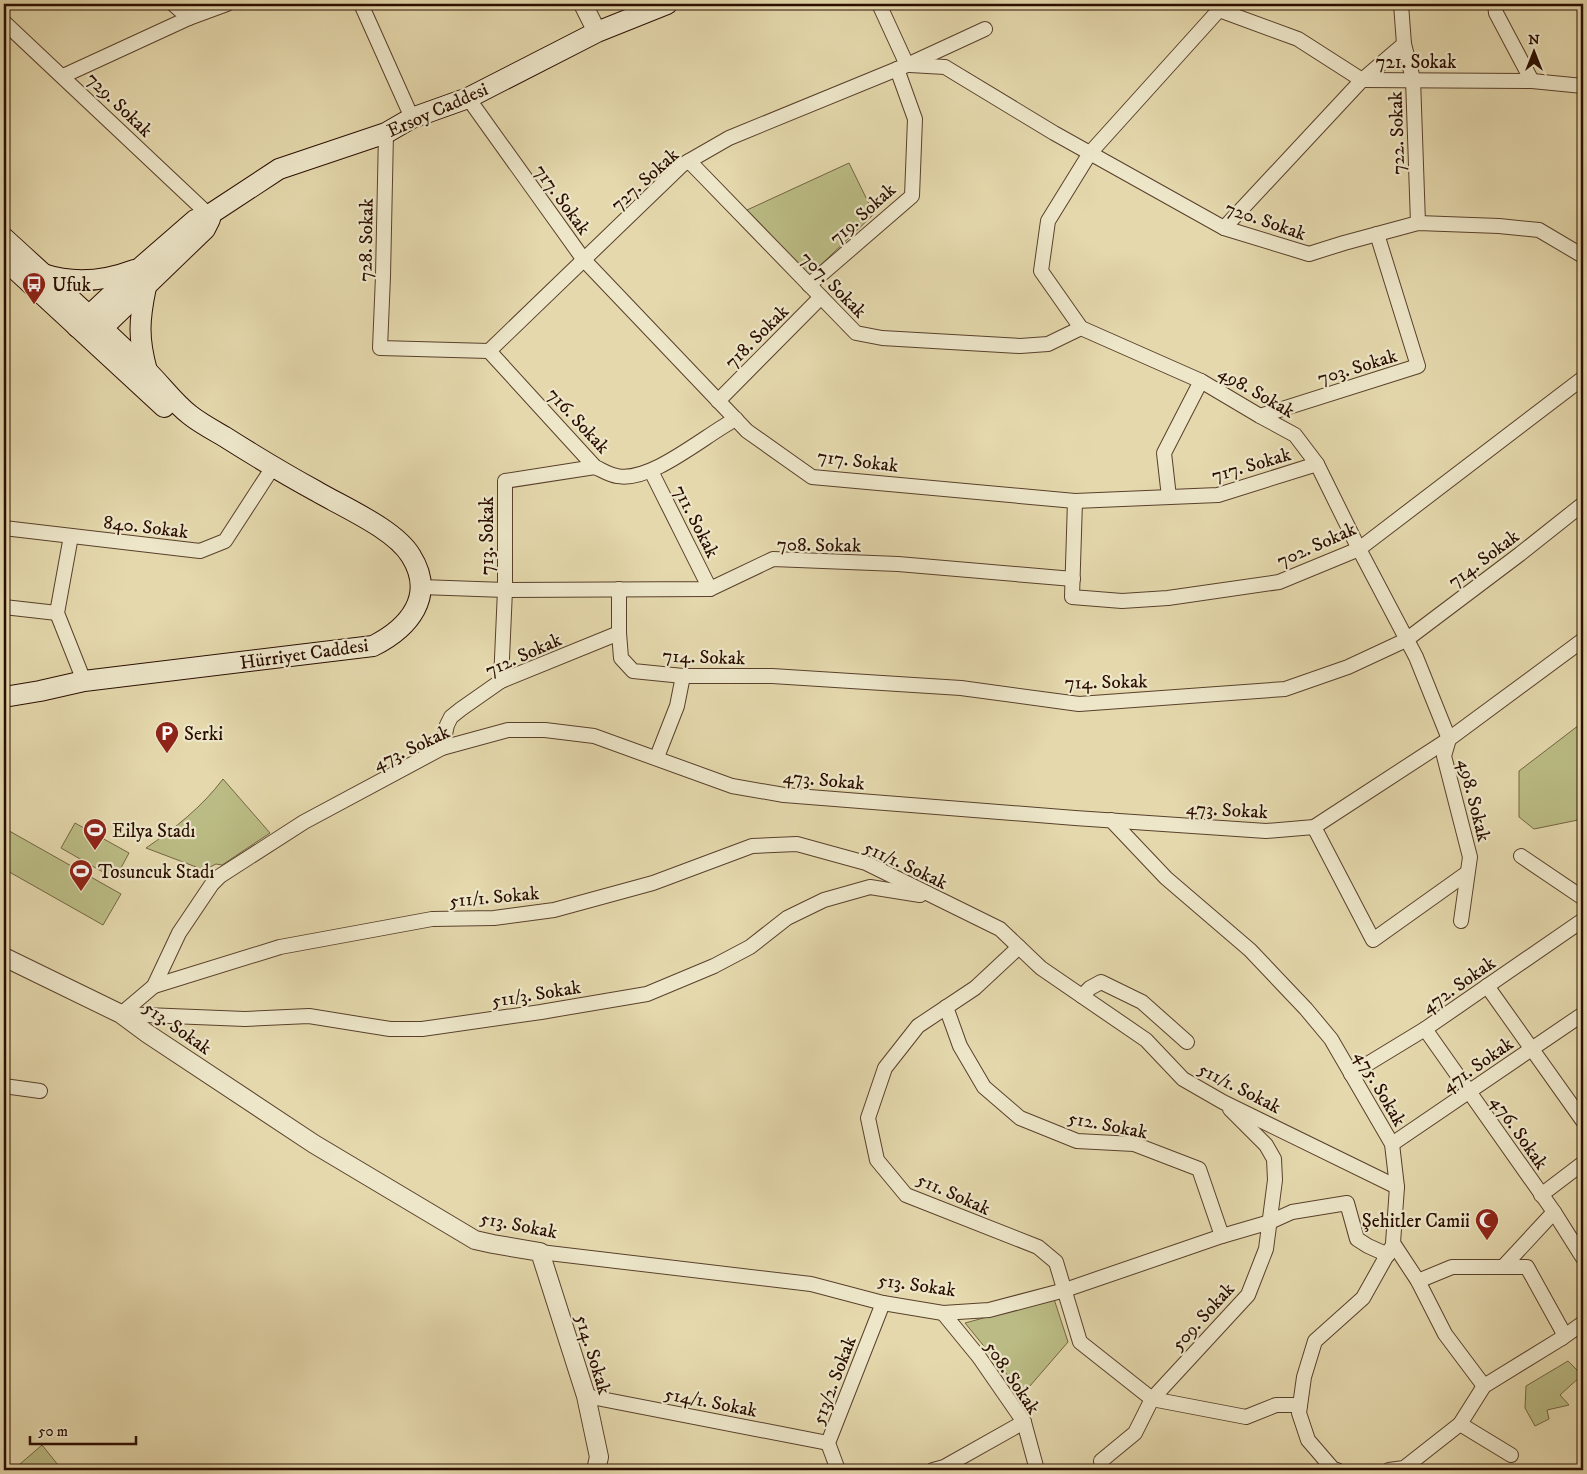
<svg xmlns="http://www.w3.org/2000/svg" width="1587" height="1474" viewBox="0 0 1587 1474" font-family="'IM FELL DW Pica',serif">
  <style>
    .green { fill: #bbbc85; stroke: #736542 }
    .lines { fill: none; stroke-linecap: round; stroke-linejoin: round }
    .minor-casing { stroke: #59402b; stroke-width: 16 }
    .tertiary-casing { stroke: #59402b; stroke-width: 20 }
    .secondary-casing { stroke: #2b0e00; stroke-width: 22 }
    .minor { stroke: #ede6c9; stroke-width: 14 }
    .tertiary { stroke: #ede6c9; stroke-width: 18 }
    .secondary { stroke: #ede6c9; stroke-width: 20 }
    .labels { text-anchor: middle; stroke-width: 4.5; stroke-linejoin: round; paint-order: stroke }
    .street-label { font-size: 19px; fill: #2b0e00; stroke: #ede6c9 }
    .poi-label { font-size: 19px; fill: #2b0e00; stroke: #ede6c9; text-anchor: start }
  </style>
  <rect width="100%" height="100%" fill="#e4d8ac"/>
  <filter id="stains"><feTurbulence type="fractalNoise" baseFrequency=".004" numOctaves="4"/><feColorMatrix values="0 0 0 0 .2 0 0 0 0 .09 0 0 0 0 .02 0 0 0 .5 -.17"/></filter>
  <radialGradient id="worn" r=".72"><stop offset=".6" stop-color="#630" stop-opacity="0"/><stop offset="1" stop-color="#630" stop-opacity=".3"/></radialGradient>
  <!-- green -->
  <g class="green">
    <path d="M849,163L874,214L809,276L747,210Z"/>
    <path d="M1583,722V819L1534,829L1519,817V771Z"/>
    <path d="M223,779L270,833L222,865L216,864L204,870L146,848C174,829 202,807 223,779Z"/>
    <path d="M75,823L129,853L115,879L61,848Z"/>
    <path d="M4,828L121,894L103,925L4,869Z"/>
    <path d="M1054,1299L1068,1342L1023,1394L965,1323Z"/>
    <path d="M1568,1361L1582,1375L1560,1395L1569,1405L1547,1410L1549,1419L1535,1426L1525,1408L1526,1386Z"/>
    <path d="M42,1445L62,1470H13Z"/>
  </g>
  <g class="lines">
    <!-- minor casing -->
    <g class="minor-casing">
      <g id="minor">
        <path d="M173,4L189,18"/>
        <path d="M361,4L412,118"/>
        <path d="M879,4L907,65"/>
        <path d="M1221,4L1219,10L1090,153L1048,221L1041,271L1081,328L1201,381L1260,416L1295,435L1317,464L1359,549L1416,657L1449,739L1444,756L1470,857L1461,921"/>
        <path d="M1495,4L1496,13L1532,81"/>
        <path d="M1219,10L1298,39L1362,80"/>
        <path d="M4,22L209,215"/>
        <path d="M1404,44L1413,79L1418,223"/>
        <path d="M910,65L945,67L1054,133L1224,228L1309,254L1344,243L1418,223L1499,226L1539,230L1583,256"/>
        <path d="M63,76L189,18L227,4"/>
        <path d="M1362,80L1532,81L1583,86"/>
        <path d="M468,98L584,260L747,431L812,477L1075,501L1218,495L1317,464"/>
        <path d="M386,133L383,276L380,348L489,351L682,165L729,138L907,65L985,29"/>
        <path d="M689,161L856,333L882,338L1020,346L1048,344L1081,328"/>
        <path d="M1224,228L1362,80L1404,44L1401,4"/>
        <path d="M809,285L912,196L915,119L897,69"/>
        <path d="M489,351L595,467C602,470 609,475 617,476C651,483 705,435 736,419"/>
        <path d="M718,401L821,297"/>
        <path d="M1260,416L1418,366L1377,234"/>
        <path d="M651,471L710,589"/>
        <path d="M1169,497L1164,453L1201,381"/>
        <path d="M1075,501L1072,597L1122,601L1168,598L1279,582L1359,549L1583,378"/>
        <path d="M4,528L200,551L225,541L273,467"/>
        <path d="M71,536L57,613L84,681"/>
        <path d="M421,587L505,590L710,589L773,559L898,564L1073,579"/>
        <path d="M619,589V633L621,658L633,671L683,676H772L961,688L1079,704L1285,689L1348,667L1406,640L1520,554L1583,504"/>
        <path d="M4,607L57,613"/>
        <path d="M501,681L505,590V481L595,467"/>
        <path d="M442,748L447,725L451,717L461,709L501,681L619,633"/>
        <path d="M657,757L677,706L683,676"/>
        <path d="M1111,820L1166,878L1250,950L1306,1009L1331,1039L1392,1144L1397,1187L1393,1243L1418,1281L1445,1334L1484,1386"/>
        <path d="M1314,827L1373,940L1467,873"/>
        <path d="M1521,856L1583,898"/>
        <path d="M1019,947L975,988L918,1026L885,1068L868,1118L877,1160L906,1195L1038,1247L1056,1262L1080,1342L1152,1399L1246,1417L1276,1405H1300"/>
        <path d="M154,986L280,947L432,919L494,918L554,910L653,883L752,846L797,844L866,863L1000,929L1041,968L1146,1040L1183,1079L1223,1102L1397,1187"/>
        <path d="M1487,986L1583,1121"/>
        <path d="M1082,996L1090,988L1101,982L1142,1002L1187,1042"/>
        <path d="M946,1007L960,1046L984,1087L1020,1118L1077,1141L1134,1144L1199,1169L1222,1236"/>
        <path d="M121,1014L154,986L179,933L212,884L220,876L304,822L442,748L508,730H545L594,736L732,786L784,795L1075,818L1266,831L1314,827L1449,739L1583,640"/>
        <path d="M121,1014L245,1019L309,1016L390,1029H422L541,1012L647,994L714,966L750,947L787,918L824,900L870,887L920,895"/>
        <path d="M1425,1029L1554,1212L1583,1258"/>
        <path d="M1351,1074L1425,1029L1583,920"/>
        <path d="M4,1086L40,1091"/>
        <path d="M1392,1144L1583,1014"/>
        <path d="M1541,1195L1583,1163"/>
        <path d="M540,1252L811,1284L883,1303L943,1313L989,1310L1065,1290L1222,1236L1270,1222L1292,1212L1347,1203L1357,1239L1368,1246L1388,1255"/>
        <path d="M1503,1267L1554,1212"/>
        <path d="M1418,1281L1452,1267H1527L1563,1332L1562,1338"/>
        <path d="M943,1313L979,1357L1024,1422L1037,1470"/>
        <path d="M586,1396L828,1443"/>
        <path d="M1460,1424L1511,1455"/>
        <path d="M838,1470L828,1443L883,1303"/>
        <path d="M933,1470L944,1467L1024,1422"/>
        <path d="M1103,1470L1101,1461L1135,1433L1152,1399L1248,1295L1266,1249L1275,1180L1274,1159L1266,1145L1230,1109"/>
        <path d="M1337,1470L1333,1469L1308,1440L1299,1413L1304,1377L1315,1341L1363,1298L1391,1248"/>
        <path d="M1389,1470L1404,1468L1460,1424L1484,1386L1562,1338L1583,1323"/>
      </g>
    </g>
    <!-- tertiary casing -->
    <g class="tertiary-casing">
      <g id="tertiary">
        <path d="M583,4L597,32"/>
        <path d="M4,957L121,1014L148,1034L314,1144L475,1240L493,1244L540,1252L586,1396L599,1457L596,1470"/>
      </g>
    </g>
    <!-- secondary casing -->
    <g class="secondary-casing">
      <g id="secondary">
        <path d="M4,238C51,281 99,324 145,369C161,384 173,402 190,415C200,423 213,430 225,437C255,456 285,474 316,491C343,507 395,529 411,556C436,596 409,628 373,646L84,681L40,691L4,697"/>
        <path d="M4,259L164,407"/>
        <path d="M43,274C73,284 105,281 134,270"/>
        <path d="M146,287C139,320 138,338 147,371"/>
        <path d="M77,327L141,267L195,220L209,215L279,169L386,133L412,118L468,98L597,32L667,4"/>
        <path d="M93,337L205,229L210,219L209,215"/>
      </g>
    </g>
    <!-- minor -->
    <use href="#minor" class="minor"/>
    <!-- tertiary -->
    <use href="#tertiary" class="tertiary"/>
    <!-- secondary -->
    <use href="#secondary" class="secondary"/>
  </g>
  <!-- icons -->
  <defs>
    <g id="bus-pin" transform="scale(1.25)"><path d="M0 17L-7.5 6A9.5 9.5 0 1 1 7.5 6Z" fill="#8f2418" stroke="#ede6c9"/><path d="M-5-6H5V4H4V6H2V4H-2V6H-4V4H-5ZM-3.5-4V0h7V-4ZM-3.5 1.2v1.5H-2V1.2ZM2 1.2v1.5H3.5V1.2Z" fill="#fff"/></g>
    <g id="parking-pin" transform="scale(1.25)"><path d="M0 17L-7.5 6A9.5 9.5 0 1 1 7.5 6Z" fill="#8f2418" stroke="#ede6c9"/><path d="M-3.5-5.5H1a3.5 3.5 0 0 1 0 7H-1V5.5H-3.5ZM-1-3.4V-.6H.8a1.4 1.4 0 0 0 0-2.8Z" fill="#fff"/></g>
    <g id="stadium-pin" transform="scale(1.25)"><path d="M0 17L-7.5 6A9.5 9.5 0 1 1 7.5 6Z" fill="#8f2418" stroke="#ede6c9"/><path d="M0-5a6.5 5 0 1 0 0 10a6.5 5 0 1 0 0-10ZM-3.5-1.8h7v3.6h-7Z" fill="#fff"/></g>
    <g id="mosque-pin" transform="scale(1.25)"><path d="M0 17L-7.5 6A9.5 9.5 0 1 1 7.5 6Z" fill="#8f2418" stroke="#ede6c9"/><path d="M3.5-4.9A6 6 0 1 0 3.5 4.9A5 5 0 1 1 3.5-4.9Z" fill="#fff"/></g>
  </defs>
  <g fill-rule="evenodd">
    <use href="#bus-pin" x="34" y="284"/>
    <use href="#parking-pin" x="167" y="733"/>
    <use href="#stadium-pin" x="95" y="830"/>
    <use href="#stadium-pin" x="81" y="871"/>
    <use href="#mosque-pin" x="1487" y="1220"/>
  </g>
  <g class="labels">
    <!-- street labels -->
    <g class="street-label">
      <text x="1416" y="68">721. Sokak</text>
      <text transform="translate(120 104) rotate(44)" y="7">729. Sokak</text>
      <text transform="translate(437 109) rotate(-24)" y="7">Ersoy Caddesi</text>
      <text transform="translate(1396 133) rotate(-92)" y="7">722. Sokak</text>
      <text transform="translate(644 179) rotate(-42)" y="7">727. Sokak</text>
      <text transform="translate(563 199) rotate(54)" y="7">717. Sokak</text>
      <text transform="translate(862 213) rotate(-42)" y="7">719. Sokak</text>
      <text transform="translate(1266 220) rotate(19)" y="7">720. Sokak</text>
      <text transform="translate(365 240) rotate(-89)" y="7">728. Sokak</text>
      <text transform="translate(834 284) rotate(45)" y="7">707. Sokak</text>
      <text transform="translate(756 336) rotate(-45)" y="7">718. Sokak</text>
      <text transform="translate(1357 366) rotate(-17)" y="7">703. Sokak</text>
      <text transform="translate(1257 391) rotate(30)" y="7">498. Sokak</text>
      <text transform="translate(579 420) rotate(47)" y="7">716. Sokak</text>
      <text transform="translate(858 460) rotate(7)" y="7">717. Sokak</text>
      <text transform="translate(1251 464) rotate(-16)" y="7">717. Sokak</text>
      <text transform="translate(697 521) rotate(63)" y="7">711. Sokak</text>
      <text transform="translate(146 526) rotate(7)" y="7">840. Sokak</text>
      <text transform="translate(486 536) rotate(-90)" y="7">713. Sokak</text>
      <text transform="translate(819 544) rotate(1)" y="7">708. Sokak</text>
      <text transform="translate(1316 544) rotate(-24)" y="7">702. Sokak</text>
      <text transform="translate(1483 558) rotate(-37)" y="7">714. Sokak</text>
      <text transform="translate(304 653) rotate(-8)" y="7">Hürriyet Caddesi</text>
      <text transform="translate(523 654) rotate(-24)" y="7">712. Sokak</text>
      <text transform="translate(704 656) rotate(2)" y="7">714. Sokak</text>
      <text transform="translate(1106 681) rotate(-1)" y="7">714. Sokak</text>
      <text transform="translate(411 747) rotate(-25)" y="7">473. Sokak</text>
      <text transform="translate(824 779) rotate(5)" y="7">473. Sokak</text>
      <text transform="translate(1475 800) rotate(76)" y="7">498. Sokak</text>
      <text transform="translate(1227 809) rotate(3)" y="7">473. Sokak</text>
      <text transform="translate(906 864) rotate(25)" y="7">511/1. Sokak</text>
      <text transform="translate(494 896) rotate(-5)" y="7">511/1. Sokak</text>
      <text transform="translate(1458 984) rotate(-35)" y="7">472. Sokak</text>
      <text transform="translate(536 993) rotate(-9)" y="7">511/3. Sokak</text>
      <text transform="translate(178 1027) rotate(35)" y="7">513. Sokak</text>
      <text transform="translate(1477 1064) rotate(-35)" y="7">471. Sokak</text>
      <text transform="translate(1240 1087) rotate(27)" y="7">511/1. Sokak</text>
      <text transform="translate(1381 1088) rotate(60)" y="7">475. Sokak</text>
      <text transform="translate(1108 1124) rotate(11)" y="7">512. Sokak</text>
      <text transform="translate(1520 1132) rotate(55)" y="7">476. Sokak</text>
      <text transform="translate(954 1193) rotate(24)" y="7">511. Sokak</text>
      <text transform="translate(519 1224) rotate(11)" y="7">513. Sokak</text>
      <text transform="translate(917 1284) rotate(8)" y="7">513. Sokak</text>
      <text transform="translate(1202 1316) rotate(-48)" y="7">509. Sokak</text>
      <text transform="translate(594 1354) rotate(73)" y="7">514. Sokak</text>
      <text transform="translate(1013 1377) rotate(56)" y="7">508. Sokak</text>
      <text transform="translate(833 1380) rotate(-69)" y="7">513/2. Sokak</text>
      <text transform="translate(711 1401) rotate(11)" y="7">514/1. Sokak</text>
    </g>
    <!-- poi labels -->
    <g class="poi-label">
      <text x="52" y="291">Ufuk</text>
      <text x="184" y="740">Serki</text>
      <text x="112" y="837">Eilya Stadı</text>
      <text x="98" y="878">Tosuncuk Stadı</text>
      <text x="1470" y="1227" text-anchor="end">Şehitler Camii</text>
    </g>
  </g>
  <!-- margin -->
  <rect width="1587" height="1474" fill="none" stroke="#e4d8ac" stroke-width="20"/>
  <rect x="5" y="5" width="1577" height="1464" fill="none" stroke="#2b0e00" stroke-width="2.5"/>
  <rect x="10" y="10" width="1567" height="1454" fill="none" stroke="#2b0e00"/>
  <!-- north arrow -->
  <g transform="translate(1534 52)" stroke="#ede6c9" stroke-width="4" paint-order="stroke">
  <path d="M0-4L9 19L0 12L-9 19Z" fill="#2b0e00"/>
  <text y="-8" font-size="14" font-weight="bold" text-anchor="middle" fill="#2b0e00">N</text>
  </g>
  <!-- scale -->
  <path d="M30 1436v8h106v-8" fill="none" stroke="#2b0e00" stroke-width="2.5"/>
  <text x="38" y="1436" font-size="15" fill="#2b0e00" stroke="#ede6c9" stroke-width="4" paint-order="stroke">50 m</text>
  <rect width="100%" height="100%" filter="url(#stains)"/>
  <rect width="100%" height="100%" fill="url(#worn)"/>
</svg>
